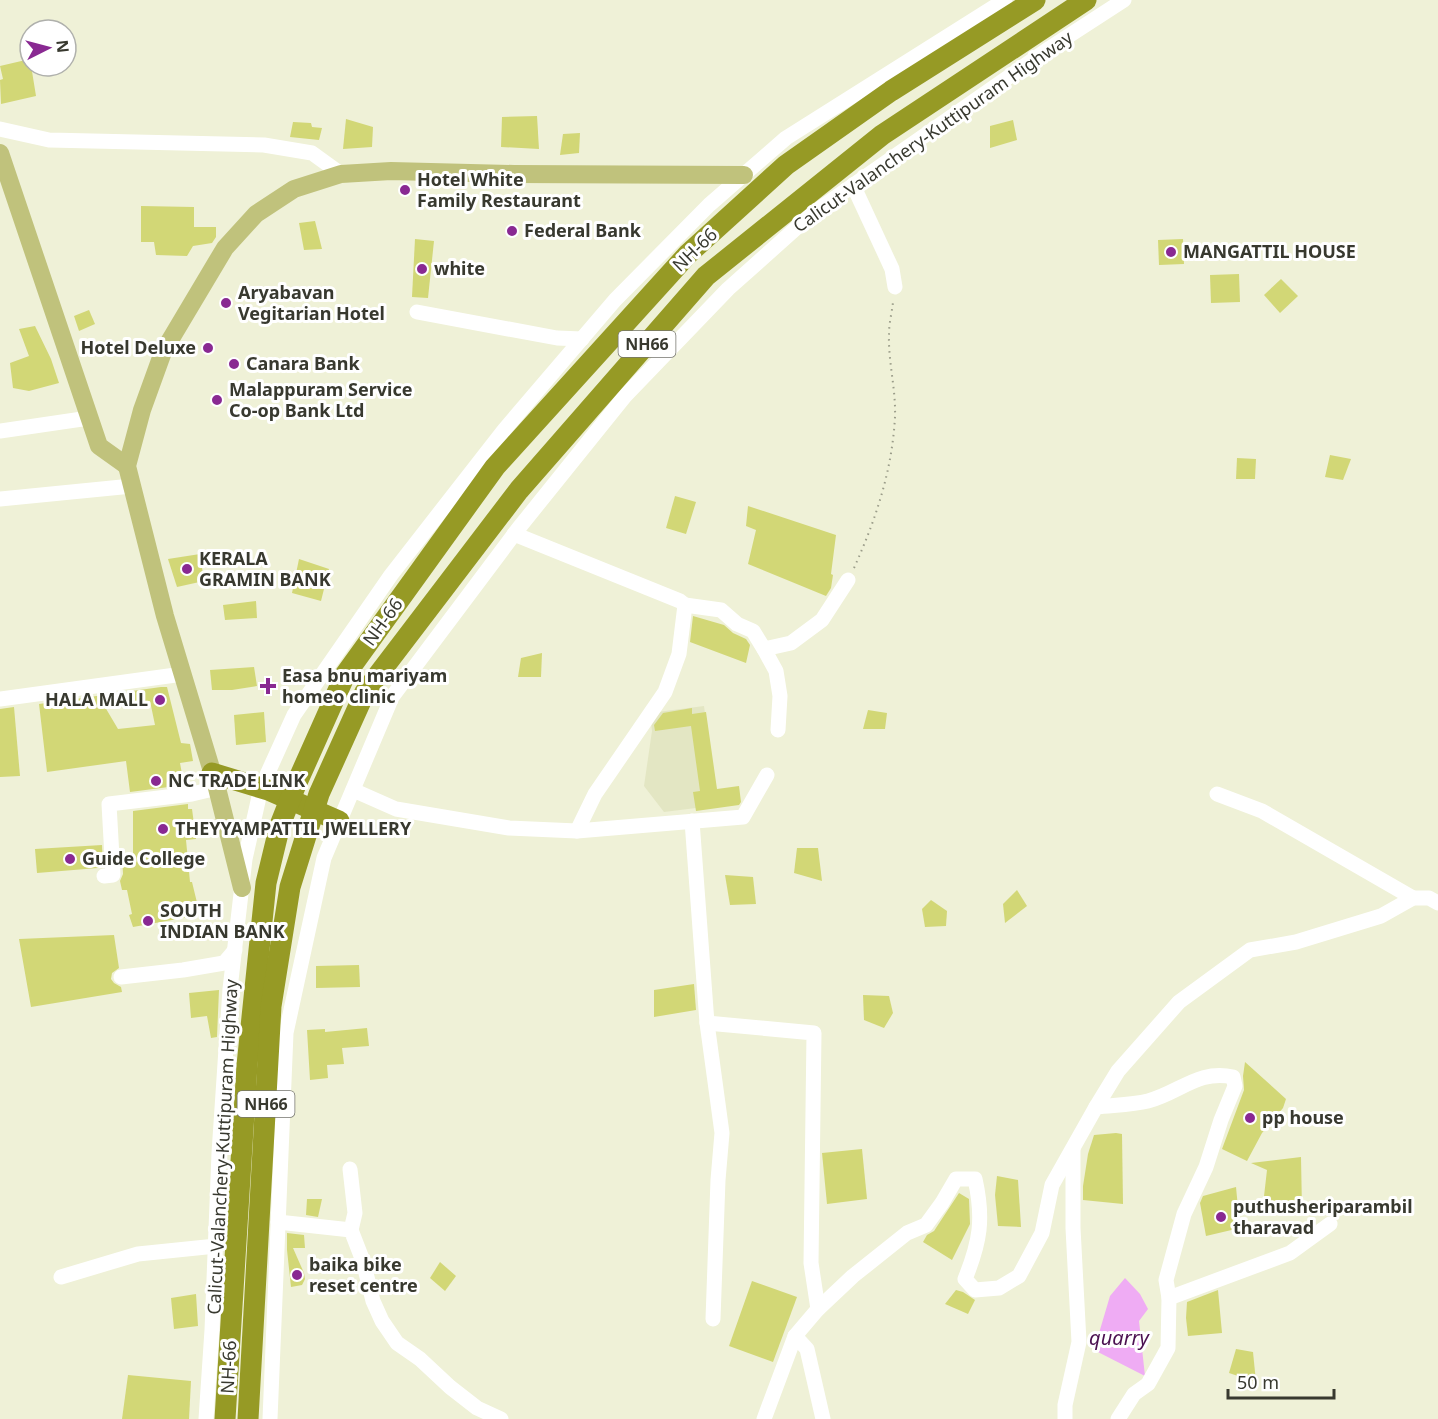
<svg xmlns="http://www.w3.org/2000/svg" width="1438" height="1419" viewBox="0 0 1438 1419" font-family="'Noto Sans',sans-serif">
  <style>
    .built { fill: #e3e6c3 }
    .water { fill: #efacf4 }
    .building { fill: #d2d776; fill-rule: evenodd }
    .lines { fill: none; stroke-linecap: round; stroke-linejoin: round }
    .path { stroke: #9a9c89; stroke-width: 2; stroke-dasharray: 1.5 4.5; stroke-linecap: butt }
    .minor { stroke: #fff; stroke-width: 15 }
    .major { stroke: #c0c27c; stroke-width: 18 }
    .highway { stroke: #969a25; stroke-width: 21 }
    .poi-dot { fill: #892992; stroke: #fff; stroke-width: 2 }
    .labels { text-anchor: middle; stroke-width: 6; stroke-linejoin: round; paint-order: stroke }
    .shield { fill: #fff; stroke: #74746d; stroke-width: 1.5 }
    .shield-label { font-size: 16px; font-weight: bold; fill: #38392f }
    .street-label { font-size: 18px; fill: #38392f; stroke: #fff }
    .poi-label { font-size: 18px; font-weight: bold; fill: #38392f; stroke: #fff; text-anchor: start }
    .water-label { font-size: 20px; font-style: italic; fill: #4b1050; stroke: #fff }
  </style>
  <rect width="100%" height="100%" fill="#eff1d7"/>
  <!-- built -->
  <path class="built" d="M704,706L715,790L736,803L664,812L644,786L652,731L650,713Z"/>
  <!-- water -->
  <path class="water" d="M1125,1278L1140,1294L1148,1309L1139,1321L1145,1376L1094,1350L1110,1296Z"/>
  <!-- building -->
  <g class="building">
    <path d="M30,59L36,96L1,104L0,80L3,79L0,66Z"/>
    <path d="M537,116L539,149L501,147L502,117Z"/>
    <path d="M346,119L373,127L372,147L343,149Z"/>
    <path d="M1013,120L1017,140L990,148V126Z"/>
    <path d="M293,122L311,123L312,127L322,128L319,140L290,137Z"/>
    <path d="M580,133L579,153L560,155L563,134Z"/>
    <path d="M141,206L194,207V227H216V237L212,243L193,246L187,256L156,255L154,242H141Z"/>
    <path d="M315,221L322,249L304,250L299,223Z"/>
    <path d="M415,239L434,241L428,298L412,297Z"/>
    <path d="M1183,239L1184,264L1159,265L1158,240Z"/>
    <path d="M1239,274L1240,302L1211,303L1210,275Z"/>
    <path d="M1281,279L1298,296L1280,313L1264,295Z"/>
    <path d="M89,310L95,324L79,331L74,316Z"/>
    <path d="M35,326L51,359L59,383L29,391L13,388L10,363L29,356L19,329Z"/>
    <path d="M1330,455L1351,459L1343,480L1325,477Z"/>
    <path d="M1237,458L1256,459L1255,479H1236Z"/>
    <path d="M675,496L696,502L686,534L666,528Z"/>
    <path d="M748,506L836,535L831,574L833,575L831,588L826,596L748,564L756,530L746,526Z"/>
    <path d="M200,554L204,581L177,587L168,559Z"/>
    <path d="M299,559L329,569L321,601L292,593Z"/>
    <path d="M256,601L257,618L225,620L223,605Z"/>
    <path d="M693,616L724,625L733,633L746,639L750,645L746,663L690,642Z"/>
    <path d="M542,653L541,677H518L521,658Z"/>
    <path d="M254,667L257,686L232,690H212L210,670Z"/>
    <path d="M161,687H167L181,743L190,744L193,761L180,763L184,785L130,792L126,761L47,772L39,704ZM150,701L155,725L118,729L105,707Z"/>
    <path d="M14,707L20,776L0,777V709Z"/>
    <path d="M692,708V714L706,712L717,789L739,786L741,802L739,805L696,811L693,792L700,791L691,726L655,731L654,725L663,713Z"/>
    <path d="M868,710L887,713L885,729H863Z"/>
    <path d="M264,712L266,742L236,745L234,715Z"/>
    <path d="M188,804V809H192L196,839L186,840L190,882H192L200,915L133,927L129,915L132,914L127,890H122L120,881L123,874L122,854H133V811Z"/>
    <path d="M102,845L103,866L98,868L37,873L35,849Z"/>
    <path d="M797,848H818L822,881L794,873Z"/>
    <path d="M725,875L753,877L756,904L730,905Z"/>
    <path d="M1017,890L1027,906L1005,923L1003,904Z"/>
    <path d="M931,900L947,911L946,926L925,927L922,909Z"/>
    <path d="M114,935L119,968L112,973L111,979L114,983L121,987L122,992L31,1007L19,939Z"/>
    <path d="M359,965L360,987L316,988V966Z"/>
    <path d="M694,984L696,1010L654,1017V990Z"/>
    <path d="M219,990L217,1037L211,1038L207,1016L191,1018L189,993Z"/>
    <path d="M863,995L889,996L893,1013L884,1028L864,1020Z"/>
    <path d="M367,1028L369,1046L342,1048L344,1064L327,1065L328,1078L310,1080L307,1030L325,1029V1032Z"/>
    <path d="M1245,1062L1286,1099L1283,1108L1262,1133L1247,1161L1222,1149L1244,1090L1243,1076Z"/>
    <path d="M1116,1133L1122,1134L1123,1204L1083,1200V1186L1088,1154L1094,1135Z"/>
    <path d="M862,1149L867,1199L827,1204L822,1153Z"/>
    <path d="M1301,1157L1302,1210L1263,1205L1267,1170L1251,1163Z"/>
    <path d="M997,1176L1018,1180L1021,1227L998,1226L995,1195Z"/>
    <path d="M1236,1187L1240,1228L1206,1236L1200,1203L1203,1196Z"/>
    <path d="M959,1193L969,1199L970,1224L952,1260L923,1242L927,1235L934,1231Z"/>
    <path d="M307,1199H322L318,1217L306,1215Z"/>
    <path d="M287,1233L304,1235L305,1248H293L304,1273L305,1279L302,1285L291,1287L287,1250Z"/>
    <path d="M440,1262L456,1276L445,1291L430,1278Z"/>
    <path d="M752,1281L797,1297L773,1362L729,1346Z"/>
    <path d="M956,1290L963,1292L975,1300L968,1314L945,1304Z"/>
    <path d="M1218,1290L1222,1333L1188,1336L1186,1318L1187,1302Z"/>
    <path d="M196,1294L198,1326L174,1329L171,1298Z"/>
    <path d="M1236,1349L1253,1352L1256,1382L1229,1373Z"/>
    <path d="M128,1375L191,1381L189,1419H122Z"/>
  </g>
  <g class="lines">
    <!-- path -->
    <path class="path" d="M854,568C876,519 892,471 895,417C896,389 888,361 889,334C889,323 892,312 893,302"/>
    <!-- minor -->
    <g class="minor">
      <path d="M0,129L49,140L264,145L312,153L341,174"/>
      <path d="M853,185L892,269L895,287"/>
      <path d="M417,312L557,338L582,339"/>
      <path d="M0,431L89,418"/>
      <path d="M0,499L132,486"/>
      <path d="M514,534L680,601L685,605L679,654L665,692L595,794L577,831"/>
      <path d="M685,605L721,610L737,624L753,631L764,649L791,643L822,620L848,580"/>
      <path d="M764,649L776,671L780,696L778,730"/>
      <path d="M0,699L183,674"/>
      <path d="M353,790L396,809L509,828L577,831L743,817L767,775"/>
      <path d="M1217,794L1262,811L1413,898"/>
      <path d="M692,821L707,1023L722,1133L718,1180L713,1319"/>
      <path d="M104,876L113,875L109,804L192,794L217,788"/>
      <path d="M121,977L183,970L224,963L235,950"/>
      <path d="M707,1023L814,1033L811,1263L818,1309"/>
      <path d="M1096,1107L1118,1071L1179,1002L1250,950L1296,942L1381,916L1413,898H1429L1438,903"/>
      <path d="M350,1169L355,1213L351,1230"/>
      <path d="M278,1222L351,1230L363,1261L373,1301L382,1321L397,1343L420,1359L450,1387L477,1408L501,1419"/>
      <path d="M61,1277L138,1254L216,1246"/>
      <path d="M1169,1298L1290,1253L1330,1224"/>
      <path d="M795,1336L807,1349L823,1419"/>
      <path d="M206,1419L212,1330L219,1153L230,989L245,859L261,788L294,715L391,575L504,430L615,300L709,205L786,138L1005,0"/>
      <path d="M270,1419L286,1033L324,858L392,697L518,529L625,396L728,289L812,214L1050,48L1124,0"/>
      <path d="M764,1419L795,1336L818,1309L853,1276L907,1233L926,1225L942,1203L956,1179H975C984,1219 980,1242 965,1279L975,1290L999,1288L1019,1276L1042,1233L1052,1185L1096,1107C1113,1105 1132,1105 1148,1101C1179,1093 1199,1069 1233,1077L1235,1086L1221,1120L1206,1167L1184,1214L1166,1280L1169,1298L1168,1348L1148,1384L1134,1394L1118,1419"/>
      <path d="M1065,1419V1405L1079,1342L1073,1228V1149"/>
    </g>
    <!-- major -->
    <g class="major">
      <path d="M0,153L99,446L127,466"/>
      <path d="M242,888L217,788L165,616L127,466L142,410L163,352L225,248L256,214L294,189L341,174L391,171L514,174L744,175"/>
    </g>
    <!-- highway -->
    <g class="highway">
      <path d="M212,773L268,790L339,821"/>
      <path d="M225,1419L247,1065L266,883L280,825L295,787L345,675L495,467L688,254L786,165L891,91L1035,0"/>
      <path d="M248,1419L271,1006L290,887L319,794L365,692L519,490L706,276L882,135L1086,0"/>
    </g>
  </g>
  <!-- markers -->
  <g class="poi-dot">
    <circle cx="405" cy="190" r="6"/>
    <circle cx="512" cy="231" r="6"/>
    <circle cx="1171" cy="252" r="6"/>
    <circle cx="422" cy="269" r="6"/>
    <circle cx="226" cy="303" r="6"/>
    <circle cx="208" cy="348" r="6"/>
    <circle cx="234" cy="364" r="6"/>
    <circle cx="217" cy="400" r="6"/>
    <circle cx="187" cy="569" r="6"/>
    <path d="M265 677h6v6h6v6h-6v6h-6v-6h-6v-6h6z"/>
    <circle cx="160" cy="700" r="6"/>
    <circle cx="156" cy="781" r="6"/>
    <circle cx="163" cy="829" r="6"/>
    <circle cx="70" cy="859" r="6"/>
    <circle cx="148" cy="921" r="6"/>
    <circle cx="1250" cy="1118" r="6"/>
    <circle cx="1221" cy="1217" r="6"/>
    <circle cx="297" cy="1275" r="6"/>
  </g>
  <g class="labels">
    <!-- shield labels -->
    <g class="shield">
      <rect x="618.5" y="331" width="57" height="26" rx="4.5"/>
      <rect x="237.5" y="1091" width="57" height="26" rx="4.5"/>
    </g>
    <g class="shield-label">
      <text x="647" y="350">NH66</text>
      <text x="266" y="1110">NH66</text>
    </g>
    <!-- street labels -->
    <g class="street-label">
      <text transform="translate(933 132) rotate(-35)" y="6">Calicut-Valanchery-Kuttipuram Highway</text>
      <text transform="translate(695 250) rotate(-44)" y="6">NH-66</text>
      <text transform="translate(383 622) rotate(-54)" y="6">NH-66</text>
      <text transform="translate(223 1147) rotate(-87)" y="6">Calicut-Valanchery-Kuttipuram Highway</text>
      <text transform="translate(229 1367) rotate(-87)" y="6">NH-66</text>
    </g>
    <!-- poi labels -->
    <g class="poi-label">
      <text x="417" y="186">Hotel White<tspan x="417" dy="21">Family Restaurant</tspan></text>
      <text x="524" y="237">Federal Bank</text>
      <text x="1183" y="258">MANGATTIL HOUSE</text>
      <text x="434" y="275">white</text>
      <text x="238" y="299">Aryabavan<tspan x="238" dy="21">Vegitarian Hotel</tspan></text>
      <text x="196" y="354" text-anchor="end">Hotel Deluxe</text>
      <text x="246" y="370">Canara Bank</text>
      <text x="229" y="396">Malappuram Service<tspan x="229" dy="21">Co-op Bank Ltd</tspan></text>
      <text x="199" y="565">KERALA<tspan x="199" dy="21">GRAMIN BANK</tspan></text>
      <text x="282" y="682">Easa bnu mariyam<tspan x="282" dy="21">homeo clinic</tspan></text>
      <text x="148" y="706" text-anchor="end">HALA MALL</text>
      <text x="168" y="787">NC TRADE LINK</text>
      <text x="175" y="835">THEYYAMPATTIL JWELLERY</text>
      <text x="82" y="865">Guide College</text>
      <text x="160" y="917">SOUTH<tspan x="160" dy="21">INDIAN BANK</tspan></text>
      <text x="1262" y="1124">pp house</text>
      <text x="1233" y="1213">puthusheriparambil<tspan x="1233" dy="21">tharavad</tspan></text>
      <text x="309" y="1271">baika bike<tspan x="309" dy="21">reset centre</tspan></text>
    </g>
    <!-- water labels -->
    <g class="water-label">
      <text x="1119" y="1345">quarry</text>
    </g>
  </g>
  <!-- north arrow -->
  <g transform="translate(48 48) rotate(84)"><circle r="28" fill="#ffffff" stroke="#afb0ac" stroke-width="1.5"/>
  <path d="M0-4.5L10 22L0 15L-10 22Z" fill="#892992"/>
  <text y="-9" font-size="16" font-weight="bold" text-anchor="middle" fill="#38392f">N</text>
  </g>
  <!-- scale -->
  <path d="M1228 1389v9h106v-9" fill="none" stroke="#38392f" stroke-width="3"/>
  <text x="1237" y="1389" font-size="18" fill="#38392f" stroke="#ffffff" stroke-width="4.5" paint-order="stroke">50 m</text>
</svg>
